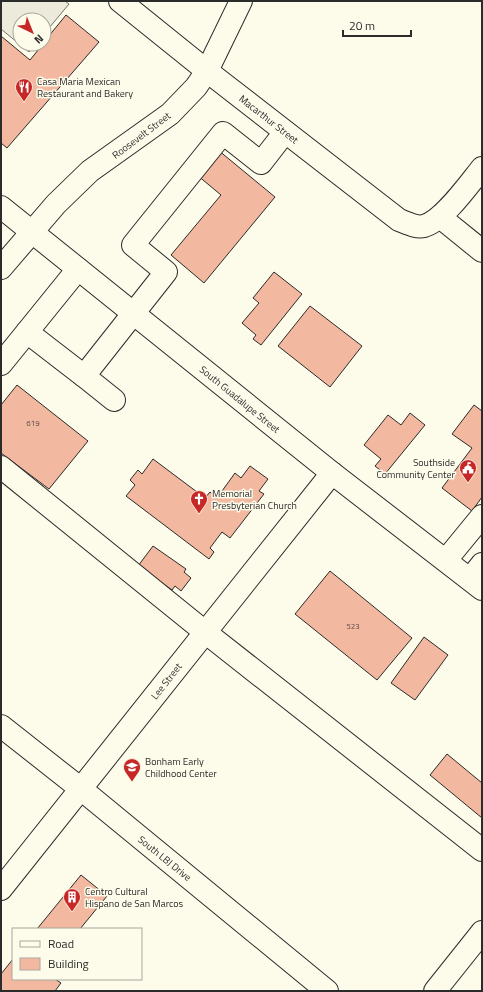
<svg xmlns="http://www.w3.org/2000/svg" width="483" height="992" viewBox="0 0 483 992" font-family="'Titillium Web',sans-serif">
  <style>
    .parking { fill: #eceadb; stroke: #74746e }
    .building { fill: #f2b8a0; stroke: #2b2b2b }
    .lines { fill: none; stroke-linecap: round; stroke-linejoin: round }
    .minor-casing { stroke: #2b2b2b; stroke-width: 24 }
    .major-casing { stroke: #2b2b2b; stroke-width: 24 }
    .minor { stroke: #fdfbea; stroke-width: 22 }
    .major { stroke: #fdfbea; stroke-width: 22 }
    .labels { text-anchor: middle; stroke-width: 3; stroke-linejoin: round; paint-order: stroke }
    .number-label { font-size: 8px; fill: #5d4e48 }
    .poi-label { font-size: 10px; fill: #2b2b2b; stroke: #fdfbea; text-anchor: start }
    .street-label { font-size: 10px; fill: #2b2b2b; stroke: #fdfbea }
  </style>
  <rect width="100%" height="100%" fill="#fdfbea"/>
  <!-- parking -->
  <path class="parking" d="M1,1H65L69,4L44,34V20H20V44H36L29,52L1,29Z"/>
  <!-- building -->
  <g class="building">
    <path d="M66,15L99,42L7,148L1,143V36L30,60L43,44H44V42Z"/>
    <path d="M218,150L275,197L204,283L171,255L221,195L197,175Z"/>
    <path d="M274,272L302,294L261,345L253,339L256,335L242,323L259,303L253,298Z"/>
    <path d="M310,306L362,346L330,387L278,346Z"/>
    <path d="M17,385L88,441L49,489L1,453V405Z"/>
    <path d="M474,405L482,411V497L472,511L442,488L472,448L452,434Z"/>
    <path d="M410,413L425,425L385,474L375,466L381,459L364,445L388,415L401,425Z"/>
    <path d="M153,459L205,498L210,492L217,498L235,473L241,478L250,466L268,479L259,491L264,494L230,538L222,532L210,548L214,552L209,559L126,496L135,485L130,480L138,470L142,474Z"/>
    <path d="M153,546L186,569L184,572L191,578L181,591L175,586L172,590L138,566Z"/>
    <path d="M330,571L412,638L377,680L295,614Z"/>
    <path d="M424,637L448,655L415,700L391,683Z"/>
    <path d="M447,754L482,783V818L430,775Z"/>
    <path d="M81,875L107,896L80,929H37Z"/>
    <path d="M13,959V979H55L61,983L55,991H1V974Z"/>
  </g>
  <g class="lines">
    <!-- minor casing -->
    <g class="minor-casing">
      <g id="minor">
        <path d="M120,1L207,71L399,220C407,223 416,228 424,226C443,221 469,184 482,168"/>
        <path d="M440,217L482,251"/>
        <path d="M1,268L56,204L90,171L170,114L196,87L207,71L241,1"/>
        <path d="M78,269L27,332L84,376L166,272L133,245L223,133L261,163L285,132"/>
        <path d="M1,364L27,332"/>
        <path d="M84,376L114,400"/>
        <path d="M1,467L205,632L482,850"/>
        <path d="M446,560L482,516"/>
        <path d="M470,579L482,564"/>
        <path d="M1,726L81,789L327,991"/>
        <path d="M1,889L332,473"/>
      </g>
    </g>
    <!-- major casing -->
    <g class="major-casing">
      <g id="major">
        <path d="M1,207L332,473L482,589"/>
        <path d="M435,991L482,932"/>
      </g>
    </g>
    <!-- minor -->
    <use href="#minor" class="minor"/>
    <!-- major -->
    <use href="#major" class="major"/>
  </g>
  <!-- icons -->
  <defs>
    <g id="restaurant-pin" transform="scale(0.9)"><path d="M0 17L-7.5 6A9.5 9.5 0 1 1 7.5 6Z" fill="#c62828" stroke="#fdfbea"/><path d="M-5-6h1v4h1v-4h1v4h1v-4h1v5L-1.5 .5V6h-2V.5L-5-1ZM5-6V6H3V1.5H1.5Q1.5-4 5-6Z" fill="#fff"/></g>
    <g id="civic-pin" transform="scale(0.9)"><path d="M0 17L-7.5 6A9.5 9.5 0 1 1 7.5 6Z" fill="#c62828" stroke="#fdfbea"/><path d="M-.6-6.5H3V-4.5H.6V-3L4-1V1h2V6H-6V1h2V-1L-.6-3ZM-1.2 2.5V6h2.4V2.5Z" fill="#fff"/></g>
    <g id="church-pin" transform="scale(0.9)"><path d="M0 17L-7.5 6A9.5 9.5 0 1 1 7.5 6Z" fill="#c62828" stroke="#fdfbea"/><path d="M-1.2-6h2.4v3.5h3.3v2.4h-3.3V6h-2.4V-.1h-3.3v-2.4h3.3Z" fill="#fff"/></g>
    <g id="school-pin" transform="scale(0.9)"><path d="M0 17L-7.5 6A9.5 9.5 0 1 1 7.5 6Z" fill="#c62828" stroke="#fdfbea"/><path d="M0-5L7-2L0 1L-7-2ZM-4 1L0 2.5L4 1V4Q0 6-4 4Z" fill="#fff"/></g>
    <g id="building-pin" transform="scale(0.9)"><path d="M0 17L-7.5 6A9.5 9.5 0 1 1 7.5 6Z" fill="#c62828" stroke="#fdfbea"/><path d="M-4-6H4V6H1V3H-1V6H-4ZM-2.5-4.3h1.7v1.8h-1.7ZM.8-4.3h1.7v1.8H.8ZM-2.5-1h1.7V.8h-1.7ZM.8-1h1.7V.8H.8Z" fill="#fff"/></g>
  </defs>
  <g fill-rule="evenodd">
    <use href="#restaurant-pin" x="24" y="87"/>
    <use href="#civic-pin" x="468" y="468"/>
    <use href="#church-pin" x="199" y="499"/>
    <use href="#school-pin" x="132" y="767"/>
    <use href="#building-pin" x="72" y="897"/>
  </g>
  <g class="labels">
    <!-- number labels -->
    <g class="number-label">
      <text x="33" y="426">619</text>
      <text x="353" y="629">523</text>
    </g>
    <!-- poi labels -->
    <g class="poi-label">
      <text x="37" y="85">Casa Maria Mexican<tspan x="37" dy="12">Restaurant and Bakery</tspan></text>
      <text x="455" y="466" text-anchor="end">Southside<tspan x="455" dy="12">Community Center</tspan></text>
      <text x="212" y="497">Memorial<tspan x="212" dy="12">Presbyterian Church</tspan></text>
      <text x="145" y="765">Bonham Early<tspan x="145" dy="12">Childhood Center</tspan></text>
      <text x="85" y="895">Centro Cultural<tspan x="85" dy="12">Hispano de San Marcos</tspan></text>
    </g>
    <!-- street labels -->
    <g class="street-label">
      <text transform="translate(269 119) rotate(38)" y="4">Macarthur Street</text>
      <text transform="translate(141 135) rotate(-37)" y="4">Roosevelt Street</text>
      <text transform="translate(240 399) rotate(39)" y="4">South Guadalupe Street</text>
      <text transform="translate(166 681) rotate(-52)" y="4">Lee Street</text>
      <text transform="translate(165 858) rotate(39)" y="4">South LBJ Drive</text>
    </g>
  </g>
  <!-- border -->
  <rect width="483" height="992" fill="none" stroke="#2b2b2b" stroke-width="4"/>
  <!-- legend -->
  <rect x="12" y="928" width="130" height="52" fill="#fdfbea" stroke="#a9a89e"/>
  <rect x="20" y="941" width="20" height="6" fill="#fdfbea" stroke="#a9a89e"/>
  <text x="48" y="948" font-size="12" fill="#2b2b2b">Road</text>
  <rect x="20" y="958" width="20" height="12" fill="#f2b8a0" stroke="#a9a89e"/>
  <text x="48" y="968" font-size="12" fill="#2b2b2b">Building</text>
  <!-- north arrow -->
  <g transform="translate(32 32) rotate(137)"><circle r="19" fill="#fdfbea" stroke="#a9a89e"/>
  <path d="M0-3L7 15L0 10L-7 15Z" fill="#c62828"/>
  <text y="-6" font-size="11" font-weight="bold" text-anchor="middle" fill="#2b2b2b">N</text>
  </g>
  <!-- scale -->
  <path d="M343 30v6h68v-6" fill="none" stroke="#2b2b2b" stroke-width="2"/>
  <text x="349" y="30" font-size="12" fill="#2b2b2b" stroke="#fdfbea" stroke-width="3" paint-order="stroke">20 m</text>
</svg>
